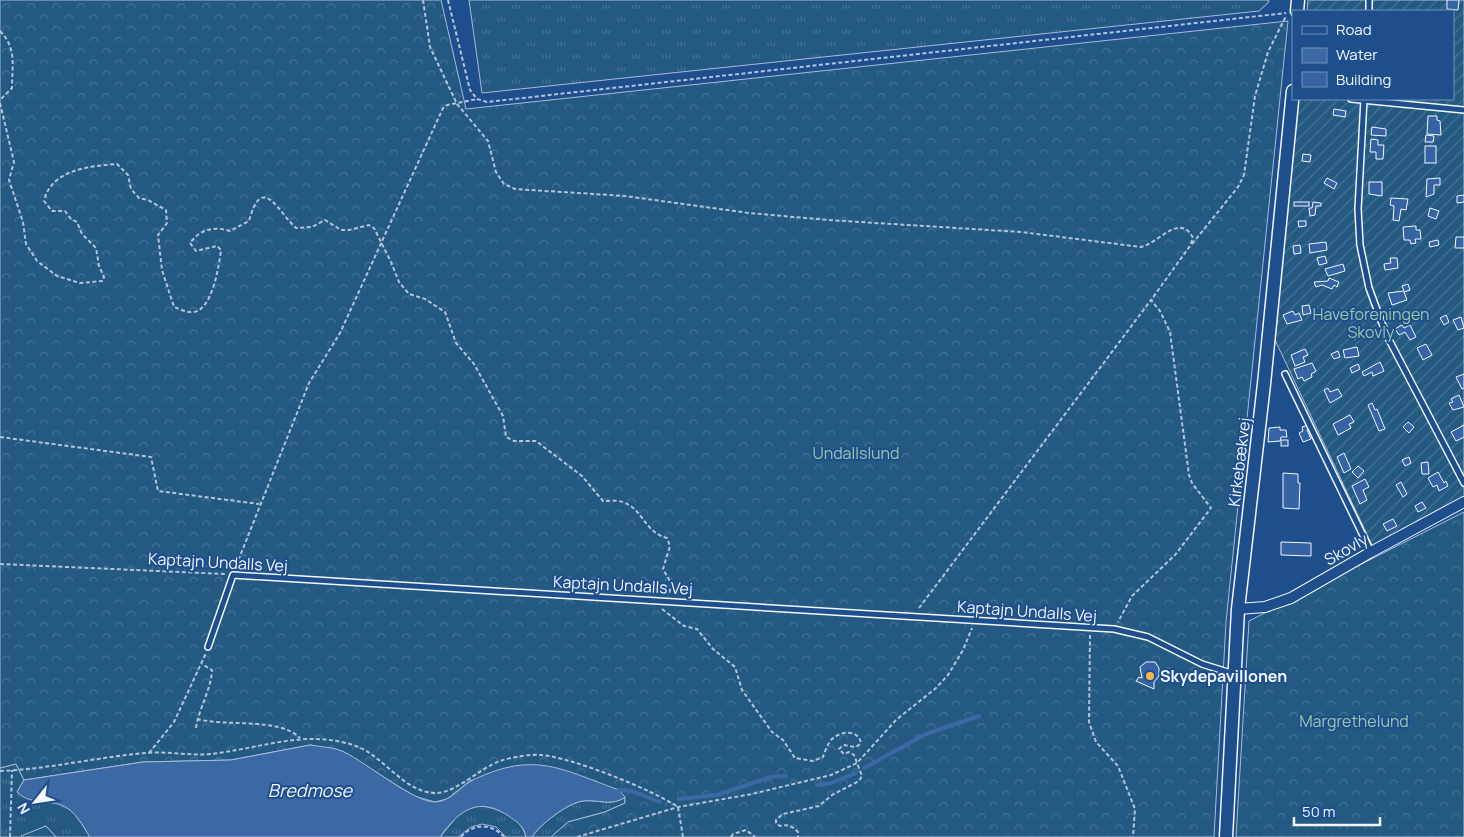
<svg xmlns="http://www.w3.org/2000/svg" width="1464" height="837" viewBox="0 0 1464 837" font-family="Manrope,sans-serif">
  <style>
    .grass { fill: url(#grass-tufts); stroke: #a8bbd7 }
    .forest { fill: url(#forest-crowns); stroke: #a8bbd7 }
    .garden { fill: url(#garden-furrows); stroke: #a8bbd7 }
    .water { fill: #3b69a3; stroke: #a8bbd7 }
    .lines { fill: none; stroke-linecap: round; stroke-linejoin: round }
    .stream { stroke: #3b69a3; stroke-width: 4 }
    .building { fill: #3563a3; stroke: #f2f6ff }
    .service-casing { stroke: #f2f6ff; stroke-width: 8 }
    .minor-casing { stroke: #f2f6ff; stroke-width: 12 }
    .tertiary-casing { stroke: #f2f6ff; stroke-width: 15 }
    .path { stroke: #b3c4dc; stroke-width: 2; stroke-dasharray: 4 2.5; stroke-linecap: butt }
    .service { stroke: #1f4e8c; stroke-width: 5 }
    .minor { stroke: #1f4e8c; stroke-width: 10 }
    .tertiary { stroke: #1f4e8c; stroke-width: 12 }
    .poi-dot { fill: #ffb74d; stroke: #1f4e8c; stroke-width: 2 }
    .labels { text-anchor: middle; stroke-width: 4; stroke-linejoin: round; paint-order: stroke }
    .park-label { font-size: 16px; fill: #97c8a6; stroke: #1f4e8c }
    .street-label { font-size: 16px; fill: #f2f6ff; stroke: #1f4e8c }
    .poi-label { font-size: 16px; font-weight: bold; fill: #f2f6ff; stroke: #1f4e8c; text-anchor: start }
    .water-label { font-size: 18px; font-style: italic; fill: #f2f6ff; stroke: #1f4e8c }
  </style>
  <defs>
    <pattern id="grass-tufts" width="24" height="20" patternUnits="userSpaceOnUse" patternTransform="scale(1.25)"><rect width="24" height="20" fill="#245a82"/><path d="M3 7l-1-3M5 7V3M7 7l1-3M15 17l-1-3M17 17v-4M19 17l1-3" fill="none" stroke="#447295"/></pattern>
    <pattern id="forest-crowns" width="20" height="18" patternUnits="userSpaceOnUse" patternTransform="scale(1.25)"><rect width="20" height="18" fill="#245a82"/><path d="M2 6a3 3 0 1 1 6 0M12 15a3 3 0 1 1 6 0" fill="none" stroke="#447295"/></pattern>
    <pattern id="garden-furrows" width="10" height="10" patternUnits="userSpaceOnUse" patternTransform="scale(1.25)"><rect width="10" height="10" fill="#245a82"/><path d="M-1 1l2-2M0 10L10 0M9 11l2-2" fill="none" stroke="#447295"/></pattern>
  </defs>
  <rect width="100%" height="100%" fill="#1f4e8c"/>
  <!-- grass -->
  <g class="grass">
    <path d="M469,0H1269L1268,3L1259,11L482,93Z"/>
    <path d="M16,764L24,780L17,792C35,802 45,799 62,805C75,810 83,826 90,837H56L46,826L22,837H0V768Z"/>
    <path d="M625,797V803L605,812L568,822L551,837H532C539,825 569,802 583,801C598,799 612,807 625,797Z"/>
    <path d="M479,805C498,809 521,816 526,837H506L496,827L482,824L471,827L458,837H440L460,813Z"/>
  </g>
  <!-- forest -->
  <g class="forest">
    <path d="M0,0H441L466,109L1288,21L1226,622L1214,837H551L568,822L605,812L625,803V797L471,780L447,799L435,802L414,796L342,751L310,745L231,760L143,762L24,780L16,764L0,768Z"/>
    <path d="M1464,512V837H1236L1249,621Z"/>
    <path d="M46,826L56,837H22L21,836Z"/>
  </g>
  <!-- garden -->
  <path class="garden" d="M1308,0H1464V499L1373,547L1275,340L1298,99H1453V11H1307Z"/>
  <!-- water -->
  <path class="water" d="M310,745C321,747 334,747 344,752C366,762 414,803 436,802C452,801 461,785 475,779C535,751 561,769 619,790L625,797C612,807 598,799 583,801C569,802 539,825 532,837H526C524,827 519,823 510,817C479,795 459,810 440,837H90C83,826 75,810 61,805C47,800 28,804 17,792L24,780L143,762L231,760Z"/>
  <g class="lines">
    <!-- stream -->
    <g class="stream">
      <path d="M864,768L926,734L979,716"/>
      <path d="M817,785L831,783L856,773"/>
      <path d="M619,790L632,791L660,802"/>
      <path d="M679,799L717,795L771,777L786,776"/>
    </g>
  </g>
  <!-- building -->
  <g class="building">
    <path d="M1447,0H1459L1458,10L1447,9Z"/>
    <path d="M1334,109L1346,111L1345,117L1333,115Z"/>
    <path d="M1428,116H1437V120L1440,121L1441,135L1427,134Z"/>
    <path d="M1372,127L1386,129V136L1371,135Z"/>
    <path d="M1426,135L1434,136L1433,142H1425Z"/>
    <path d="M1371,139L1378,140V145H1384L1383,159H1376V152H1370Z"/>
    <rect x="1425" y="146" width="11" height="17"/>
    <path d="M1303,154L1311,155L1310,162L1302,161Z"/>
    <path d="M1327,178L1337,183L1334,189L1324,183Z"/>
    <path d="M1440,178V185H1434V194L1426,197L1427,179Z"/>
    <path d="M1369,182H1382V196L1369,194Z"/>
    <path d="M1464,195V202L1457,203V196Z"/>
    <path d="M1391,198L1408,199L1406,210L1401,209L1399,221L1393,220L1394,206L1390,205Z"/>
    <rect x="1294" y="202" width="15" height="4"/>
    <path d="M1313,202L1321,203V206H1316L1315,215L1310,216L1309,208H1312Z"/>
    <path d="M1430,208L1439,211L1436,219L1428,216Z"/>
    <path d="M1298,221H1306V226L1299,227Z"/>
    <path d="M1416,226V230H1420L1421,239H1415L1416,243L1411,244L1410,240H1404L1403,227Z"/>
    <path d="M1456,237H1464V248H1455Z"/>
    <path d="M1438,240L1439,245L1430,247L1429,242Z"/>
    <path d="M1326,242L1327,250L1310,253L1309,244Z"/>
    <path d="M1300,245L1301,253L1294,254L1293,246Z"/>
    <path d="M1325,256L1327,263L1319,265L1317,258Z"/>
    <path d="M1390,258H1397L1398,268L1385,270L1384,264L1391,263Z"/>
    <path d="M1343,264L1345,271L1328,276L1325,269Z"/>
    <path d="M1329,278L1339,282L1337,287L1334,285L1332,289L1322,285L1316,287L1314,282L1328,281Z"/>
    <path d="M1408,284L1410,290L1404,292L1407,300L1392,305L1388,293L1404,291L1402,286Z"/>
    <path d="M1309,305L1311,313L1303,315L1302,306Z"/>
    <path d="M1293,311L1295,315L1299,313L1302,320L1287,324L1283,315Z"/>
    <path d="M1446,315L1449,322L1444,325L1440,318Z"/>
    <path d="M1461,317L1464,328L1458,330L1453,320Z"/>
    <path d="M1356,325L1361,336L1354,340L1348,328Z"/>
    <path d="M1402,325L1404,328L1410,325L1416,337L1410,340L1405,332L1399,335L1395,329Z"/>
    <path d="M1426,344L1432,355L1423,360L1417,348Z"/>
    <path d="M1357,347L1359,356L1345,358L1343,350Z"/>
    <path d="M1305,349L1308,355L1303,357L1305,362L1295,366L1291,355Z"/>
    <path d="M1338,351L1340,357L1334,359L1331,354Z"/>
    <path d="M1380,362L1384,371L1373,376L1372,372L1364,376L1362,372Z"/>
    <path d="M1312,363L1316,371L1311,374L1312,377L1304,381L1302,377L1298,379L1294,369Z"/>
    <path d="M1358,364L1360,369L1352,373L1350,368Z"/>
    <path d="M1464,374V388L1462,389L1456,377Z"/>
    <path d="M1328,388L1330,392L1338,389L1342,396L1330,403L1324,390Z"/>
    <path d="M1459,395L1464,407L1453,410L1449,403L1453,402L1451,399Z"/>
    <path d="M1372,403L1375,410L1377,409L1385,429L1379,431L1368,405Z"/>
    <path d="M1350,415L1354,422L1349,424L1351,428L1338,435L1333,424Z"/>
    <path d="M1408,422L1414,427L1409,433L1403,427Z"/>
    <path d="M1308,425L1309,429L1307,430L1311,439L1303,442L1299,433L1303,431L1302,427Z"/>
    <path d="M1464,425V437L1456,441L1451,432Z"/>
    <path d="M1280,427V430H1286L1287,437H1281L1280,441L1268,442L1269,428Z"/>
    <rect x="1281" y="440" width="7" height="6"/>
    <path d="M1344,453L1351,469L1344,473L1337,457Z"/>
    <path d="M1409,457L1411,463L1405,466L1402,460Z"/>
    <path d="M1428,462L1429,474H1422L1421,463Z"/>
    <path d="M1358,466L1364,471L1358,478L1352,472Z"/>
    <path d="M1438,472L1444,483L1446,481L1448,486L1439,491L1437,485L1433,487L1428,478Z"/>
    <path d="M1283,473L1298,474V483H1300L1299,509L1283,508Z"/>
    <path d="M1365,479L1369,487L1363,490L1367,500L1360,504L1352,486Z"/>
    <path d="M1401,482L1407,494L1403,497L1396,485Z"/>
    <path d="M1422,502L1426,508L1418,512L1415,506Z"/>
    <path d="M1393,519L1397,526L1387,531L1383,524Z"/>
    <path d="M1281,542L1311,543V556L1281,555Z"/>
    <path d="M1146,662H1155L1159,668V676L1154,682V689L1136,681L1139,677L1142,678L1140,667Z"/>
  </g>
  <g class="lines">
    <!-- service casing -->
    <g class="service-casing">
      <g id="service">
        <path d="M1369,11V0"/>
        <path d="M1351,99L1464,110"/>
        <path d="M1364,99L1358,209L1360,245L1369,288L1386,334L1464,483"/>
        <path d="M1285,374L1371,552"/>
        <path d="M208,647L233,575L1114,629L1148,637L1202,664L1234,674"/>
      </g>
    </g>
    <!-- minor casing -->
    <g class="minor-casing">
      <path id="minor" d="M1238,609L1265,607L1291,598L1371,552L1464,502"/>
    </g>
    <!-- tertiary casing -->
    <g class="tertiary-casing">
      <g id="tertiary">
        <path d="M1297,11L1298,0"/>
        <path d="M1226,837L1238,609L1264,384L1293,91"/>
      </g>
    </g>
    <!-- path -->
    <g class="path">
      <path d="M423,0L430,47L457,104L488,141L496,172L504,184L515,189L625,196L749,213L828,220L1021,232L1141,247C1159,243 1180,212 1193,238L1190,246L1151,300L1160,311L1170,332L1189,475L1192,483L1211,508L1175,555L1132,596L1118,622"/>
      <path d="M448,0L470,90L477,99L487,102L1286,13"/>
      <path d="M0,31C17,48 12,66 12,88L0,100"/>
      <path d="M0,103L14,162L9,180L23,222L26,244L37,261L57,276L80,283L103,281L104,277L99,266L96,248L82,234L77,222L71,219L65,211H52L44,201C51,169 91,166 117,164L128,175L131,189L139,198L148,200L166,210L167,223L158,235L162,270L174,307C180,309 187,313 193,312C212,311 219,266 221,250L217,246L196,251L190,243C200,229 215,226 230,231L249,221C262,172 278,212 296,228L312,227L325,220L341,230H349L369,225L374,228L391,262L399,282L409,294L425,299L445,312L456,343L474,364L503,416L506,437L514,441H536L582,476L603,501C609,501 617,500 623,502C644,510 644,532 667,538L670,546L663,569L672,585L668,595"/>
      <path d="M1192,244L1238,187L1244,175L1255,96L1268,52L1286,16"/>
      <path d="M0,437L151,457L158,491L259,504"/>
      <path d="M0,564L225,574"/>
      <path d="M236,566L309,383L340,333L443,108L447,105L477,99"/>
      <path d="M919,608L1151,300"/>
      <path d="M662,609L684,626L697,629L713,649L735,667L742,690L772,732L783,740L795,758L813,761L823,757C825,751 828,743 832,739C841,731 858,729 861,743C856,749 851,746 843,745L839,749L844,754L849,752L854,755L862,776L859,781L832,795L819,806L783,814L776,820V823L780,826C788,824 792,826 798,832V837"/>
      <path d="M1090,635L1089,722L1096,742L1118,766L1135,809L1133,837"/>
      <path d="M197,719C226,727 279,717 300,738"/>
      <path d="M196,728C199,708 211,690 212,670L202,664"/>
      <path d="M149,753L174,722L206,653"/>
      <path d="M0,771C49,769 98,757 146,753C167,751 189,756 210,754C250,750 290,735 330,740C338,741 348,743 356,746C384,756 404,793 436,793C456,793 480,768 500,761C512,757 529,754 541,755C571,757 653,790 678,807L683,837"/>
      <path d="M10,837L12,770"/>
      <path d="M461,837C473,823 492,823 504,837"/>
      <path d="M577,837L678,807L752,794L831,775L857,763L896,720L936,688L948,675L963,650L972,628"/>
      <path d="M731,837L733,834L746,830L755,837"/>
    </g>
    <!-- service -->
    <use href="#service" class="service"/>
    <!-- minor -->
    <use href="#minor" class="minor"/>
    <!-- tertiary -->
    <use href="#tertiary" class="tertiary"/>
  </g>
  <!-- markers -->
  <circle class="poi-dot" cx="1150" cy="676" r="5"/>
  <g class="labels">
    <!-- park labels -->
    <g class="park-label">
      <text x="1371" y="320">Haveforeningen<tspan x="1371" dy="18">Skovly</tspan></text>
      <text x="856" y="459">Undallslund</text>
      <text x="1354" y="727">Margrethelund</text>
    </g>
    <!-- street labels -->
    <g class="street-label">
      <text transform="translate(1239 462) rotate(-83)" y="6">Kirkebækvej</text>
      <text transform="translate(1346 549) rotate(-30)" y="6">Skovly</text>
      <text transform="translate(218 562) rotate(3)" y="6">Kaptajn Undalls Vej</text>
      <text transform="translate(623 585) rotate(3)" y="6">Kaptajn Undalls Vej</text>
      <text transform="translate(1027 611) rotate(4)" y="6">Kaptajn Undalls Vej</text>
    </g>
    <!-- poi labels -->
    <g class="poi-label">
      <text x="1160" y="682">Skydepavillonen</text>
    </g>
    <!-- water labels -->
    <g class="water-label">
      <text x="310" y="797">Bredmose</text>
    </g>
  </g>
  <!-- legend -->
  <rect x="1292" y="10" width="162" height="90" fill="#1f4e8c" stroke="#7391ba"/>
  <rect x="1302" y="26" width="25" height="8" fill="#1f4e8c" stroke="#7391ba"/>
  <text x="1336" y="35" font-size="15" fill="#f2f6ff">Road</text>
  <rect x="1302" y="48" width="25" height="15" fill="#3b69a3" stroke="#7391ba"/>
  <text x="1336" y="60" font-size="15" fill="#f2f6ff">Water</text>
  <rect x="1302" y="72" width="25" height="15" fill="#3563a3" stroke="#7391ba"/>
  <text x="1336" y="85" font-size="15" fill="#f2f6ff">Building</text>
  <!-- north arrow -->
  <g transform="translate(35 802) rotate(240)" stroke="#1f4e8c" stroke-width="4" paint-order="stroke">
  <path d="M0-4L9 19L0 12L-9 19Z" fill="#f2f6ff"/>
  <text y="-8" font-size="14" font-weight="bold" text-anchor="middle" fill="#f2f6ff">N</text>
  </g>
  <!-- scale -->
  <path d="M1294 817v8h86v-8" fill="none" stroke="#f2f6ff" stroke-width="2.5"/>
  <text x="1302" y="817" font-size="15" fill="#f2f6ff" stroke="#1f4e8c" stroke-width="4" paint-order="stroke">50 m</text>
</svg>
